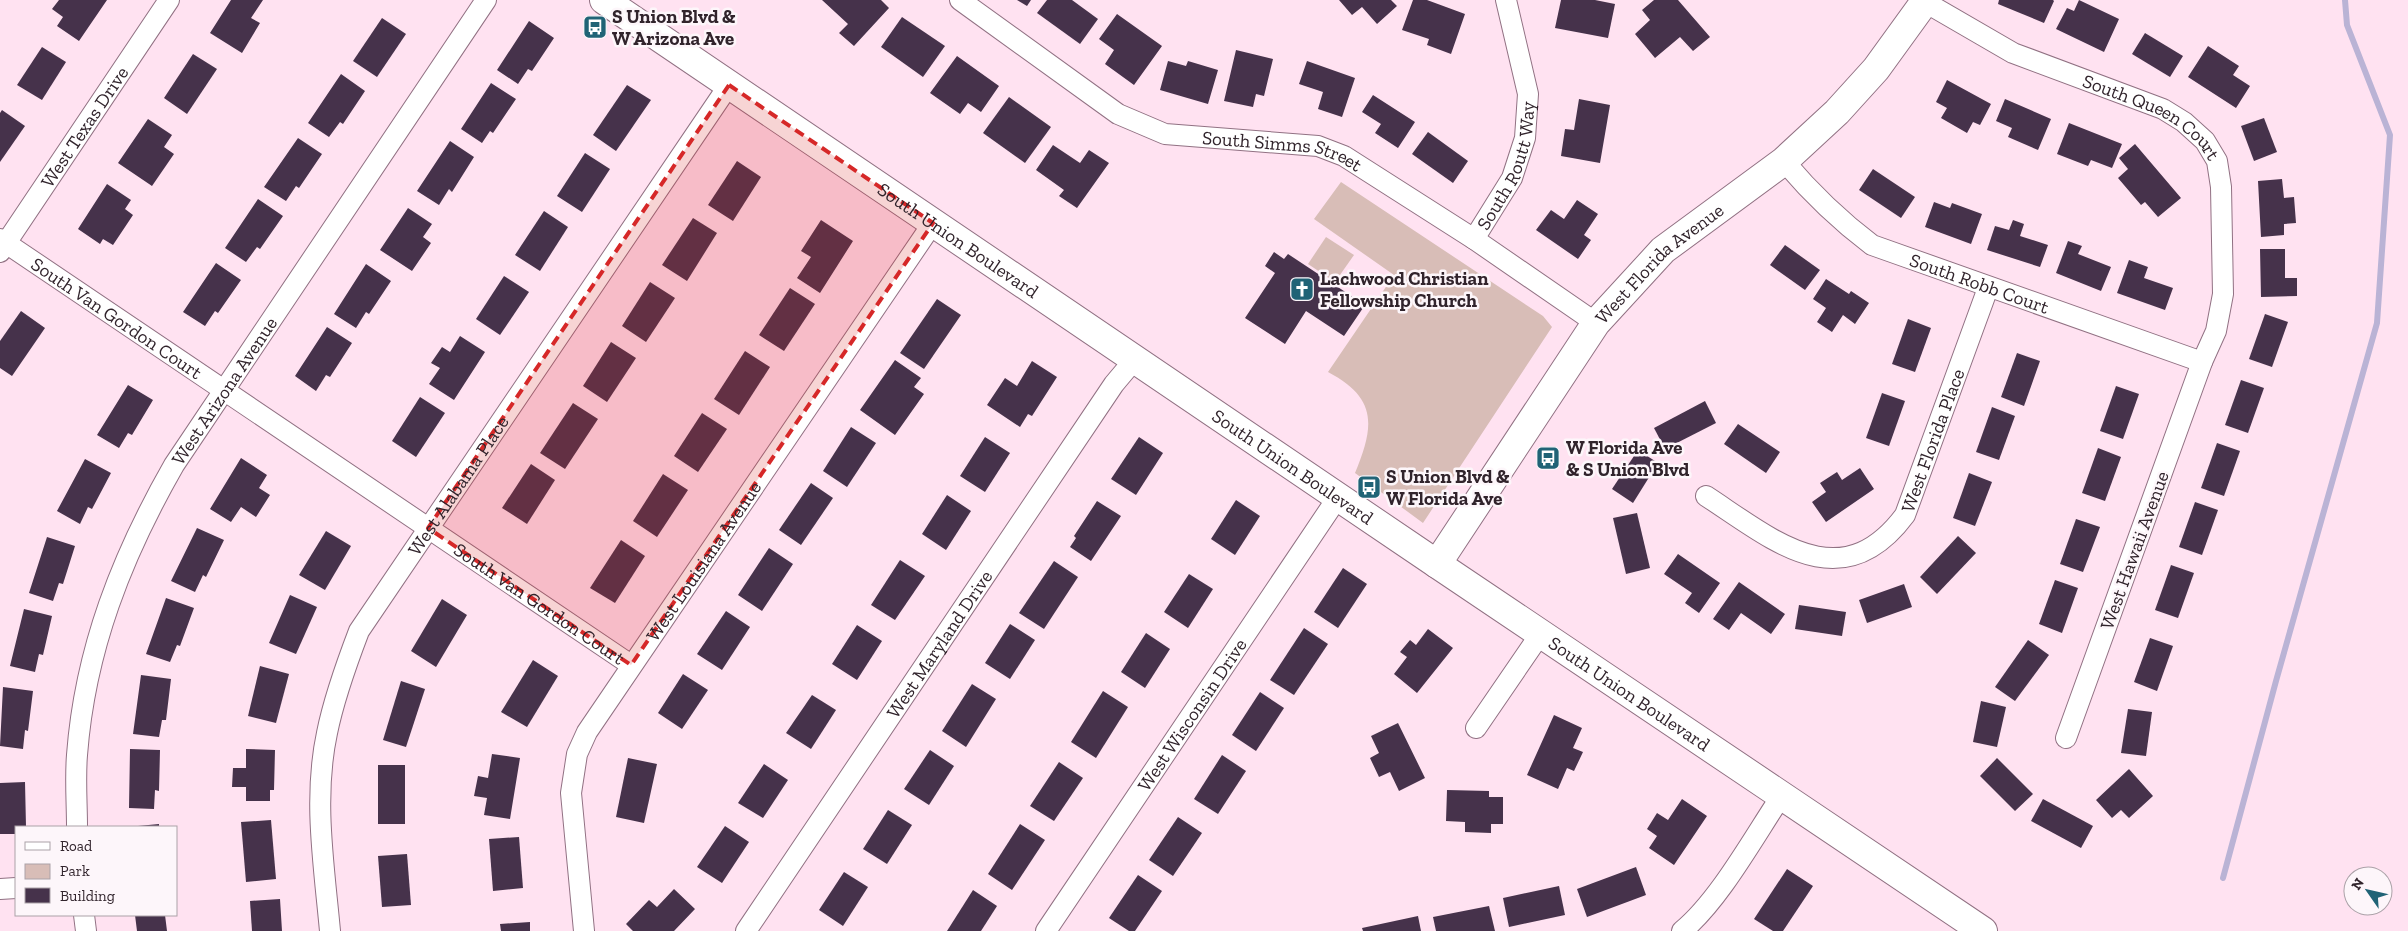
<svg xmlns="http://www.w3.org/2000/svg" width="2408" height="931" viewBox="0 0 2408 931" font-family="'Zilla Slab',serif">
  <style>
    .green { fill: #d8bdb7 }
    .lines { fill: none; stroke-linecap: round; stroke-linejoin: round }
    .stream { stroke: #bab3d5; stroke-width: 6 }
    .building { fill: #46324b }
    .street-casing { stroke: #917183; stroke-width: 22 }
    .secondary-casing { stroke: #917183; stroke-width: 30 }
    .street { stroke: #fff; stroke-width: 20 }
    .secondary { stroke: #fff; stroke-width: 28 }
    .marked { fill: #d62828; fill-opacity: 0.2; stroke: #d62828; stroke-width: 4; stroke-dasharray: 10 6; stroke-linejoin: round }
    .labels { text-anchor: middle; stroke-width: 5; stroke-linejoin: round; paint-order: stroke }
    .poi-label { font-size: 19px; font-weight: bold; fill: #31242c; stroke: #fdf6fa; text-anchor: start }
    .street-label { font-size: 19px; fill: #31242c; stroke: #fdf6fa }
  </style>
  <rect width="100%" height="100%" fill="#ffe2f1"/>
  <!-- green -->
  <g class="green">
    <path d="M1341,182L1543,316L1552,327L1423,523L1355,473C1375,425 1377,398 1328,372L1394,275L1314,219Z"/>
    <path d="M1326,237L1354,255L1335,282L1308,264Z"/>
  </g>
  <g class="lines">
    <!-- stream -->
    <path class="stream" d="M2223,878L2276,681L2377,323L2390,135L2347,25L2345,0"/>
  </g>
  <!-- building -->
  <g class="building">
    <path d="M59,0H107L79,41L57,26L63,17L52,9Z"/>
    <path d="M231,0H263L251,18L260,23L242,53L210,33Z"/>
    <path d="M822,0H881L889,8L854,46L839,33L848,24Z"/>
    <path d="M1017,0H1031L1027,6Z"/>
    <path d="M1047,0H1072L1098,19L1080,44L1037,13Z"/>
    <path d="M1339,0H1391L1397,6L1377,24L1362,7L1352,15Z"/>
    <path d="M1413,0H1427L1465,14L1451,54L1427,45L1429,39L1402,30Z"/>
    <path d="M1561,0H1595L1615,4L1608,38L1555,28Z"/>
    <path d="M1654,0H1678L1710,37L1693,51L1680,37L1655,58L1635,34L1650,20L1642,10Z"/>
    <path d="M1999,0H2053L2054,1L2044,23L1998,4Z"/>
    <path d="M2079,0L2119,19L2104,52L2056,29L2067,8L2074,11Z"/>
    <path d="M1117,14L1162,46L1134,85L1105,64L1114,50L1099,39Z"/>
    <path d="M902,17L945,46L923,77L881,47Z"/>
    <path d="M382,18L406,34L377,77L353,61Z"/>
    <path d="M529,21L554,38L532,71L528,69L518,84L497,70Z"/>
    <path d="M2145,33L2183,56L2170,77L2132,54Z"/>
    <path d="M2208,46L2239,66L2233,75L2250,86L2236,108L2188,77Z"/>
    <path d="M42,47L66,62L42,100L17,85Z"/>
    <path d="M1236,50L1273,59L1264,96L1256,94L1253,107L1224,101Z"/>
    <path d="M193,54L217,69L187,114L164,98Z"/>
    <path d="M957,56L999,86L981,112L968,103L960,114L930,93Z"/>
    <path d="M1168,61L1186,66L1188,61L1218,70L1208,104L1160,90Z"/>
    <path d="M1307,61L1355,78L1342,117L1318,109L1323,92L1299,84Z"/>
    <path d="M341,74L365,91L343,124L340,122L329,137L308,123Z"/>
    <path d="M1947,80L1991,104L1980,125L1973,122L1967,133L1941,118L1947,108L1936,102Z"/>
    <path d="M491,83L516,99L493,133L490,131L482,143L461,129Z"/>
    <path d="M627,85L651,100L616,151L593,135Z"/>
    <path d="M1373,95L1415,122L1398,148L1375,133L1381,124L1362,112Z"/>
    <path d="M1009,97L1051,127L1025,163L983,133Z"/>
    <path d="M1579,99L1610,105L1600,163L1561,156L1565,129L1574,130Z"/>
    <path d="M2005,99L2051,119L2038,150L2008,137L2012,128L1996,121Z"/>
    <path d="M2,110L25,126L0,162V113Z"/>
    <path d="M2264,118L2277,152L2254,161L2241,126Z"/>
    <path d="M148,119L172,135L164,147L174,154L152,186L118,163Z"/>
    <path d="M2069,123L2122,144L2112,168L2091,160L2088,166L2057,154Z"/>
    <path d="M1428,132L1468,161L1453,183L1412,154Z"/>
    <path d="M298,138L322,154L299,188L296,186L286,201L264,187Z"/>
    <path d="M450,141L474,157L452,192L449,189L439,205L417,191Z"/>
    <path d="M2135,144L2181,198L2158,217L2145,202L2141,205L2118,178L2128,169L2119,158Z"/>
    <path d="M1053,145L1080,163L1089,150L1109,163L1077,208L1059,196L1064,190L1036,170Z"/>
    <path d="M585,153L610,169L582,212L557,196Z"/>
    <path d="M737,161L761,177L733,221L708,205Z"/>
    <path d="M1873,169L1915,197L1901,218L1859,190Z"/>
    <path d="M2282,179L2284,198L2294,197L2296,223L2284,224V235L2261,237L2258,181Z"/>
    <path d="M107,184L131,200L125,209L133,215L113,245L103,239L100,244L78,229Z"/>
    <path d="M258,199L283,216L260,249L257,247L246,262L225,248Z"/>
    <path d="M1577,200L1598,214L1584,235L1591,240L1578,259L1536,230L1551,210L1564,219Z"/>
    <path d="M1934,202L1950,208L1952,203L1982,214L1971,244L1925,227Z"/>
    <path d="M408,208L432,224L423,237L431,243L412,271L380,250Z"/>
    <path d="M544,211L568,227L540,271L515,255Z"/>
    <path d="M693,218L717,233L687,281L662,265Z"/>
    <path d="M821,220L853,241L820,293L797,278L811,257L801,251Z"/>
    <path d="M2013,220L2024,224L2020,236L2048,245L2040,267L1987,250L1995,226L2009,230Z"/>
    <path d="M2068,241L2082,246L2078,254L2111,267L2101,291L2056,273Z"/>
    <path d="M1785,245L1820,270L1805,290L1770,265Z"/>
    <path d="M2260,249H2285V278H2297V296L2261,297Z"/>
    <path d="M1274,252L1284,259L1288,254L1365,305L1344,336L1306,311L1285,344L1245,318L1275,273L1265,266Z"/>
    <path d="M2129,260L2148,267L2144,278L2173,288L2165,310L2117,293Z"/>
    <path d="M216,263L241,280L218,313L215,311L205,326L183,312Z"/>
    <path d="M366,264L391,281L369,314L366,312L356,328L334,314Z"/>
    <path d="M504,276L529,292L500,335L476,319Z"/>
    <path d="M1826,279L1849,294L1851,291L1869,303L1855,324L1843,315L1832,332L1817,322L1826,308L1813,299Z"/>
    <path d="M650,282L675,298L646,342L622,326Z"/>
    <path d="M790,288L815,304L784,351L759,335Z"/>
    <path d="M937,299L961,315L924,369L900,353Z"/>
    <path d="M21,311L45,328L12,376L0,368V341Z"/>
    <path d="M2265,314L2288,322L2272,367L2249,359Z"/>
    <path d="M1908,319L1931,328L1915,372L1892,364Z"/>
    <path d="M327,327L352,343L330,377L326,375L316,391L295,376Z"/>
    <path d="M460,336L485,352L454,400L429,384L440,368L431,363L442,347L450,352Z"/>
    <path d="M611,342L636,358L607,402L583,386Z"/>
    <path d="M745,351L770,367L739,415L714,399Z"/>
    <path d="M2017,353L2040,361L2024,406L2001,397Z"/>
    <path d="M895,360L921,378L914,387L924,394L895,435L860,410Z"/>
    <path d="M1032,361L1057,377L1032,416L1028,414L1020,427L987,405L1005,378L1017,386Z"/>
    <path d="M2241,380L2264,388L2248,433L2225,425Z"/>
    <path d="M128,385L153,400L132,435L128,433L119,448L97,435Z"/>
    <path d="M2116,386L2139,394L2123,439L2100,431Z"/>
    <path d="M1882,393L1905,401L1889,446L1866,438Z"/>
    <path d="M420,397L445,413L416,457L392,441Z"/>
    <path d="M1705,401L1716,423L1665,449L1654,428Z"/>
    <path d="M573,403L598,419L565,469L540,453Z"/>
    <path d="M1992,407L2015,416L1999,460L1976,452Z"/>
    <path d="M702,413L727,429L698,472L674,456Z"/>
    <path d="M1738,424L1780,452L1766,473L1724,444Z"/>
    <path d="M851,427L876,443L847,487L823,471Z"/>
    <path d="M985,437L1010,453L985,492L960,476Z"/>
    <path d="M1139,437L1163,453L1136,495L1111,479Z"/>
    <path d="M2217,443L2240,451L2224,496L2201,488Z"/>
    <path d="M2098,448L2121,457L2105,501L2082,493Z"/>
    <path d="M1638,450L1658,463L1633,503L1612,489Z"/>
    <path d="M241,458L267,475L259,488L270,495L256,517L241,507L231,522L210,509Z"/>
    <path d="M85,459L111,473L92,509L88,507L80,524L57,511Z"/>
    <path d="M531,464L555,480L527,524L502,508Z"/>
    <path d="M1860,468L1874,489L1826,522L1812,502L1826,492L1820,483L1837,472L1842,480Z"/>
    <path d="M1969,473L1992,482L1975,526L1953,518Z"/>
    <path d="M663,474L688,490L657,537L633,521Z"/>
    <path d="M811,483L833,498L801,545L779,530Z"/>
    <path d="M947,495L971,511L946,550L922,534Z"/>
    <path d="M1236,500L1260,516L1235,555L1211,539Z"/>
    <path d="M1097,501L1121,516L1091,561L1070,547L1076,538L1074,536Z"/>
    <path d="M2195,502L2218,510L2202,555L2179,547Z"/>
    <path d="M1637,513L1650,568L1626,574L1613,518Z"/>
    <path d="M2076,519L2100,527L2083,572L2060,564Z"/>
    <path d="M197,528L224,540L206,577L203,575L195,592L171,581Z"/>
    <path d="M326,531L351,546L325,590L299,575Z"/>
    <path d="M1958,536L1976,553L1937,594L1920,577Z"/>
    <path d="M47,537L75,546L63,584L59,583L53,601L29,593Z"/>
    <path d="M621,540L645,556L615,603L590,588Z"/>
    <path d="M769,548L793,564L762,611L738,595Z"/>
    <path d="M1678,554L1720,583L1699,613L1685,603L1692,593L1664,574Z"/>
    <path d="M900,560L925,576L895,620L871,605Z"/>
    <path d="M1054,561L1078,577L1044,629L1019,613Z"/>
    <path d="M2171,565L2194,573L2178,618L2155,610Z"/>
    <path d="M1343,568L1367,584L1338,628L1314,612Z"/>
    <path d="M1189,574L1213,589L1188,628L1164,612Z"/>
    <path d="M2055,580L2078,588L2062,633L2039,624Z"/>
    <path d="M1739,582L1785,614L1771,634L1741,613L1729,630L1713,619Z"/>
    <path d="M1904,584L1912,607L1867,623L1859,600Z"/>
    <path d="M290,595L317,607L296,654L269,643Z"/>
    <path d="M166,598L194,608L180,646L177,645L170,662L146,654Z"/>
    <path d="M442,599L467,615L436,667L411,651Z"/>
    <path d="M1799,605L1846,612L1842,636L1795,629Z"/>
    <path d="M24,609L52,616L43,655L39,654L35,672L10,666Z"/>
    <path d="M726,611L750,627L722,670L697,654Z"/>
    <path d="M1010,624L1035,640L1010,679L985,663Z"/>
    <path d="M857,625L882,641L857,680L832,664Z"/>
    <path d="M1304,628L1328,644L1294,695L1270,680Z"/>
    <path d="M1428,629L1453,648L1417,693L1394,674L1407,657L1400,652L1410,640L1416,645Z"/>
    <path d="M1146,633L1170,649L1145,688L1121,672Z"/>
    <path d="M2150,638L2173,646L2157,691L2134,682Z"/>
    <path d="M2028,640L2049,655L2015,701L1995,687Z"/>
    <path d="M533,660L558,676L527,727L501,712Z"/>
    <path d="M260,666L289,674L276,723L248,716Z"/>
    <path d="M683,674L708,690L682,729L658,713Z"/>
    <path d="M141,675L171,679L166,720H162L159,737L133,734Z"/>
    <path d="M401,681L425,689L406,747L383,740Z"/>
    <path d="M972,684L996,699L966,747L942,731Z"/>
    <path d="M3,687L33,691L28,731L25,730L23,749L0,746Z"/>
    <path d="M1103,691L1128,707L1096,758L1071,742Z"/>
    <path d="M1260,692L1284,708L1256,751L1232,735Z"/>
    <path d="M812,695L836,710L811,749L786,733Z"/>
    <path d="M1981,701L2006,707L1997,747L1973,742Z"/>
    <path d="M2128,709L2152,712L2146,756L2121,753Z"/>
    <path d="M1554,715L1582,728L1573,748L1583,752L1574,771L1567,768L1558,789L1527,775Z"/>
    <path d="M1398,723L1425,778L1399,791L1390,772L1379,777L1370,758L1379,753L1371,736Z"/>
    <path d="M130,749L160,750L159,791L155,790L154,809L129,808Z"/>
    <path d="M246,749L275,750L274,790H270V801H246V787H232L233,768H246Z"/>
    <path d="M930,750L954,766L929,805L904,789Z"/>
    <path d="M492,754L520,758L510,819L484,815L487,798L474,796L478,776L488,778Z"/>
    <path d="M1222,755L1246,771L1218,814L1194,799Z"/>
    <path d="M628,758L657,764L644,823L616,817Z"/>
    <path d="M1997,758L2033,794L2015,811L1980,776Z"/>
    <path d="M1059,762L1083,778L1054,821L1030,806Z"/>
    <path d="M764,764L788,780L763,818L738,803Z"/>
    <rect x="378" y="765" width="27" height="59"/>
    <path d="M2129,769L2153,796L2129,818L2121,810L2112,818L2096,800Z"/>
    <path d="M25,782L26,827H16V834H0V783Z"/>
    <path d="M1447,790L1489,791V797H1503V824H1491V833L1465,832V822L1446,821Z"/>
    <path d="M1682,799L1707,816L1674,865L1649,848L1657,836L1647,829L1657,813L1668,820Z"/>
    <path d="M2043,799L2093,826L2081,848L2031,821Z"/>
    <path d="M888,810L912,825L887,864L863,849Z"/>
    <path d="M1178,817L1202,833L1173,876L1149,860Z"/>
    <path d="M271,820L276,879L246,882L241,822Z"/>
    <path d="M159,824V827H138V826Z"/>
    <path d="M1020,824L1045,840L1012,890L988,874Z"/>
    <path d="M725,826L749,842L722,883L697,867Z"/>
    <path d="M519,837L523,888L493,891L489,839Z"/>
    <path d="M407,854L411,905L382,907L378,856Z"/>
    <path d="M1636,867L1646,895L1587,917L1577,889Z"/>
    <path d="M1787,869L1813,886L1783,931H1773L1754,919Z"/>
    <path d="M844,872L868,887L843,926L819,910Z"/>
    <path d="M1138,875L1162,891L1135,931H1129L1109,918Z"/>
    <path d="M1559,886L1565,915L1509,927L1503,898Z"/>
    <path d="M674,889L695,909L674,931H633L626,924L649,900L657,907Z"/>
    <path d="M973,890L997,906L981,931H947Z"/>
    <path d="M280,899L282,931H252L250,901Z"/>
    <path d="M1489,906L1495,931H1436L1433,917Z"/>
    <path d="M135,915H165L167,931H137Z"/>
    <path d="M1418,916L1421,931H1363L1362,928Z"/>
    <path d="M530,922V931H501L500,924Z"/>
  </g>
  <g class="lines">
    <!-- street casing -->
    <g class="street-casing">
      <g id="street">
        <path id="s1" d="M960,0L1118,114L1165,134L1318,146L1344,156L1474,239L1596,323"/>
        <path id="s2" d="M1925,2L2013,53L2163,109L2184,122L2205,141L2217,161L2221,187L2223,294L2216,331L2202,362L2066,738"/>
        <path id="s3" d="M1784,161C1811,193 1839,220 1872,245L2202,362"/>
        <path id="s4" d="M0,239L631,665"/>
        <path id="s5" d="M1474,239L1512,178L1525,138L1528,94L1506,0"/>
        <path id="s6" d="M0,252L169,0"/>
        <path id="s7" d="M1706,496C1772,539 1841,601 1905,515L1988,288"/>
        <path d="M1476,728L1541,633"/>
        <path id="s8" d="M77,827C77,803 75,779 77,755C85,649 122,556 174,465L486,0"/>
        <path d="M0,889L16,888"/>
        <path d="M84,915L86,931"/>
        <path id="s9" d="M330,931C324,865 313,798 327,733C334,698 346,665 359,631L729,85"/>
        <path id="s10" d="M584,931L571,793L577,754L587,732L933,223"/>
        <path id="s11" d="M746,931L1114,384L1135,359"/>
        <path id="s12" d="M1046,931L1338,497"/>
        <path d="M1682,931C1719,901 1755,835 1782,795"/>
      </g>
    </g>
    <!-- secondary casing -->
    <g class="secondary-casing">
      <g id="secondary">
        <path id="s13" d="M604,0L1437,564L1983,931"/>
        <path id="s14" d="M1437,564L1596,323L1663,250L1784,161L1837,112L1876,69L1926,0"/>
      </g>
    </g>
    <!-- street -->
    <use href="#street" class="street"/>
    <!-- secondary -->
    <use href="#secondary" class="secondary"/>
  </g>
  <!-- marked area -->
  <path class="marked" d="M729,85L933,223L631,665L428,528Z"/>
  <!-- icons -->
  <defs>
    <g id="bus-square" transform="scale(1.25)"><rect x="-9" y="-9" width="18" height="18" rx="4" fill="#206376" stroke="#fdf6fa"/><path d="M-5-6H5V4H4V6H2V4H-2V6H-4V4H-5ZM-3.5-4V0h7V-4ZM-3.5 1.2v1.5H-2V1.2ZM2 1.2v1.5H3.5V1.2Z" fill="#fff"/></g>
    <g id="church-square" transform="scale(1.25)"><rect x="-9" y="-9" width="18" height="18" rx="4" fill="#206376" stroke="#fdf6fa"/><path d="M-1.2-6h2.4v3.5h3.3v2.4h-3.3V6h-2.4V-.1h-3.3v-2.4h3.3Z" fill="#fff"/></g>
  </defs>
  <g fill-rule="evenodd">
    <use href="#bus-square" x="595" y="27"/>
    <use href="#church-square" x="1302" y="289"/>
    <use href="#bus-square" x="1548" y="458"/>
    <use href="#bus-square" x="1369" y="487"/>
  </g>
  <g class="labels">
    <!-- poi labels -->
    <g class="poi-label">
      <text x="612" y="23">S Union Blvd &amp;<tspan x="612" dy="22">W Arizona Ave</tspan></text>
      <text x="1320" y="285">Lachwood Christian<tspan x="1320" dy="22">Fellowship Church</tspan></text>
      <text x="1566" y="454">W Florida Ave<tspan x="1566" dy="22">&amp; S Union Blvd</tspan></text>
      <text x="1386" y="483">S Union Blvd &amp;<tspan x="1386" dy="22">W Florida Ave</tspan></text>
    </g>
    <!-- street labels -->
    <g class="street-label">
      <text dy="7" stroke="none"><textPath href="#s2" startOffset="256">South Queen Court</textPath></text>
      <text dy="7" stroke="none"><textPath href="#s6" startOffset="151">West Texas Drive</textPath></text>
      <text dy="7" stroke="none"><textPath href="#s1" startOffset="365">South Simms Street</textPath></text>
      <text dy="7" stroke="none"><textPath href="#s5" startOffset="82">South Routt Way</textPath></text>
      <text dy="7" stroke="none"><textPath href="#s13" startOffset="428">South Union Boulevard</textPath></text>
      <text dy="7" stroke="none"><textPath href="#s14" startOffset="376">West Florida Avenue</textPath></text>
      <text dy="7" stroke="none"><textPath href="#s3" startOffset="236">South Robb Court</textPath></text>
      <text dy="7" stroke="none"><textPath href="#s4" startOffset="141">South Van Gordon Court</textPath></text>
      <text dy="7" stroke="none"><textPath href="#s8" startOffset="470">West Arizona Avenue</textPath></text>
      <text dy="7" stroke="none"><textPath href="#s7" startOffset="310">West Florida Place</textPath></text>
      <text dy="7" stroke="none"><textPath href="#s13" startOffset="832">South Union Boulevard</textPath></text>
      <text dy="7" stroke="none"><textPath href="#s9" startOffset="482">West Alabama Place</textPath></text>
      <text transform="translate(2134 550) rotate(-70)" y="7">West Hawaii Avenue</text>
      <text dy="7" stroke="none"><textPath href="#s10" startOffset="409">West Louisiana Avenue</textPath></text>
      <text dy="7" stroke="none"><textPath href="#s4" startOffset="651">South Van Gordon Court</textPath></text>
      <text dy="7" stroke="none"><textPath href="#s11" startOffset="346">West Maryland Drive</textPath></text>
      <text dy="7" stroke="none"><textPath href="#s13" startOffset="1238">South Union Boulevard</textPath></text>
      <text dy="7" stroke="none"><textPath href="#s12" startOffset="261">West Wisconsin Drive</textPath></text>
    </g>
  </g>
  <!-- legend -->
  <rect x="15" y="826" width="162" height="90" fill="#fdf6fa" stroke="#aba2a8"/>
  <rect x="25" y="842" width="25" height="8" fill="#ffffff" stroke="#aba2a8"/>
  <text x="60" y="851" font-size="15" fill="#31242c">Road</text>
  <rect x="25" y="864" width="25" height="15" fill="#d8bdb7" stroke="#aba2a8"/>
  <text x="60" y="876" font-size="15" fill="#31242c">Park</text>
  <rect x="25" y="888" width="25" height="15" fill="#46324b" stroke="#aba2a8"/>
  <text x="60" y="901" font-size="15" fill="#31242c">Building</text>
  <!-- north arrow -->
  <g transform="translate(2368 891) rotate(304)"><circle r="24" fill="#fdf6fa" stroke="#aba2a8"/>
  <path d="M0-4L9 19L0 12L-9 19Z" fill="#206376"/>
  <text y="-8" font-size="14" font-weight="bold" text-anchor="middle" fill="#31242c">N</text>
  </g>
</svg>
